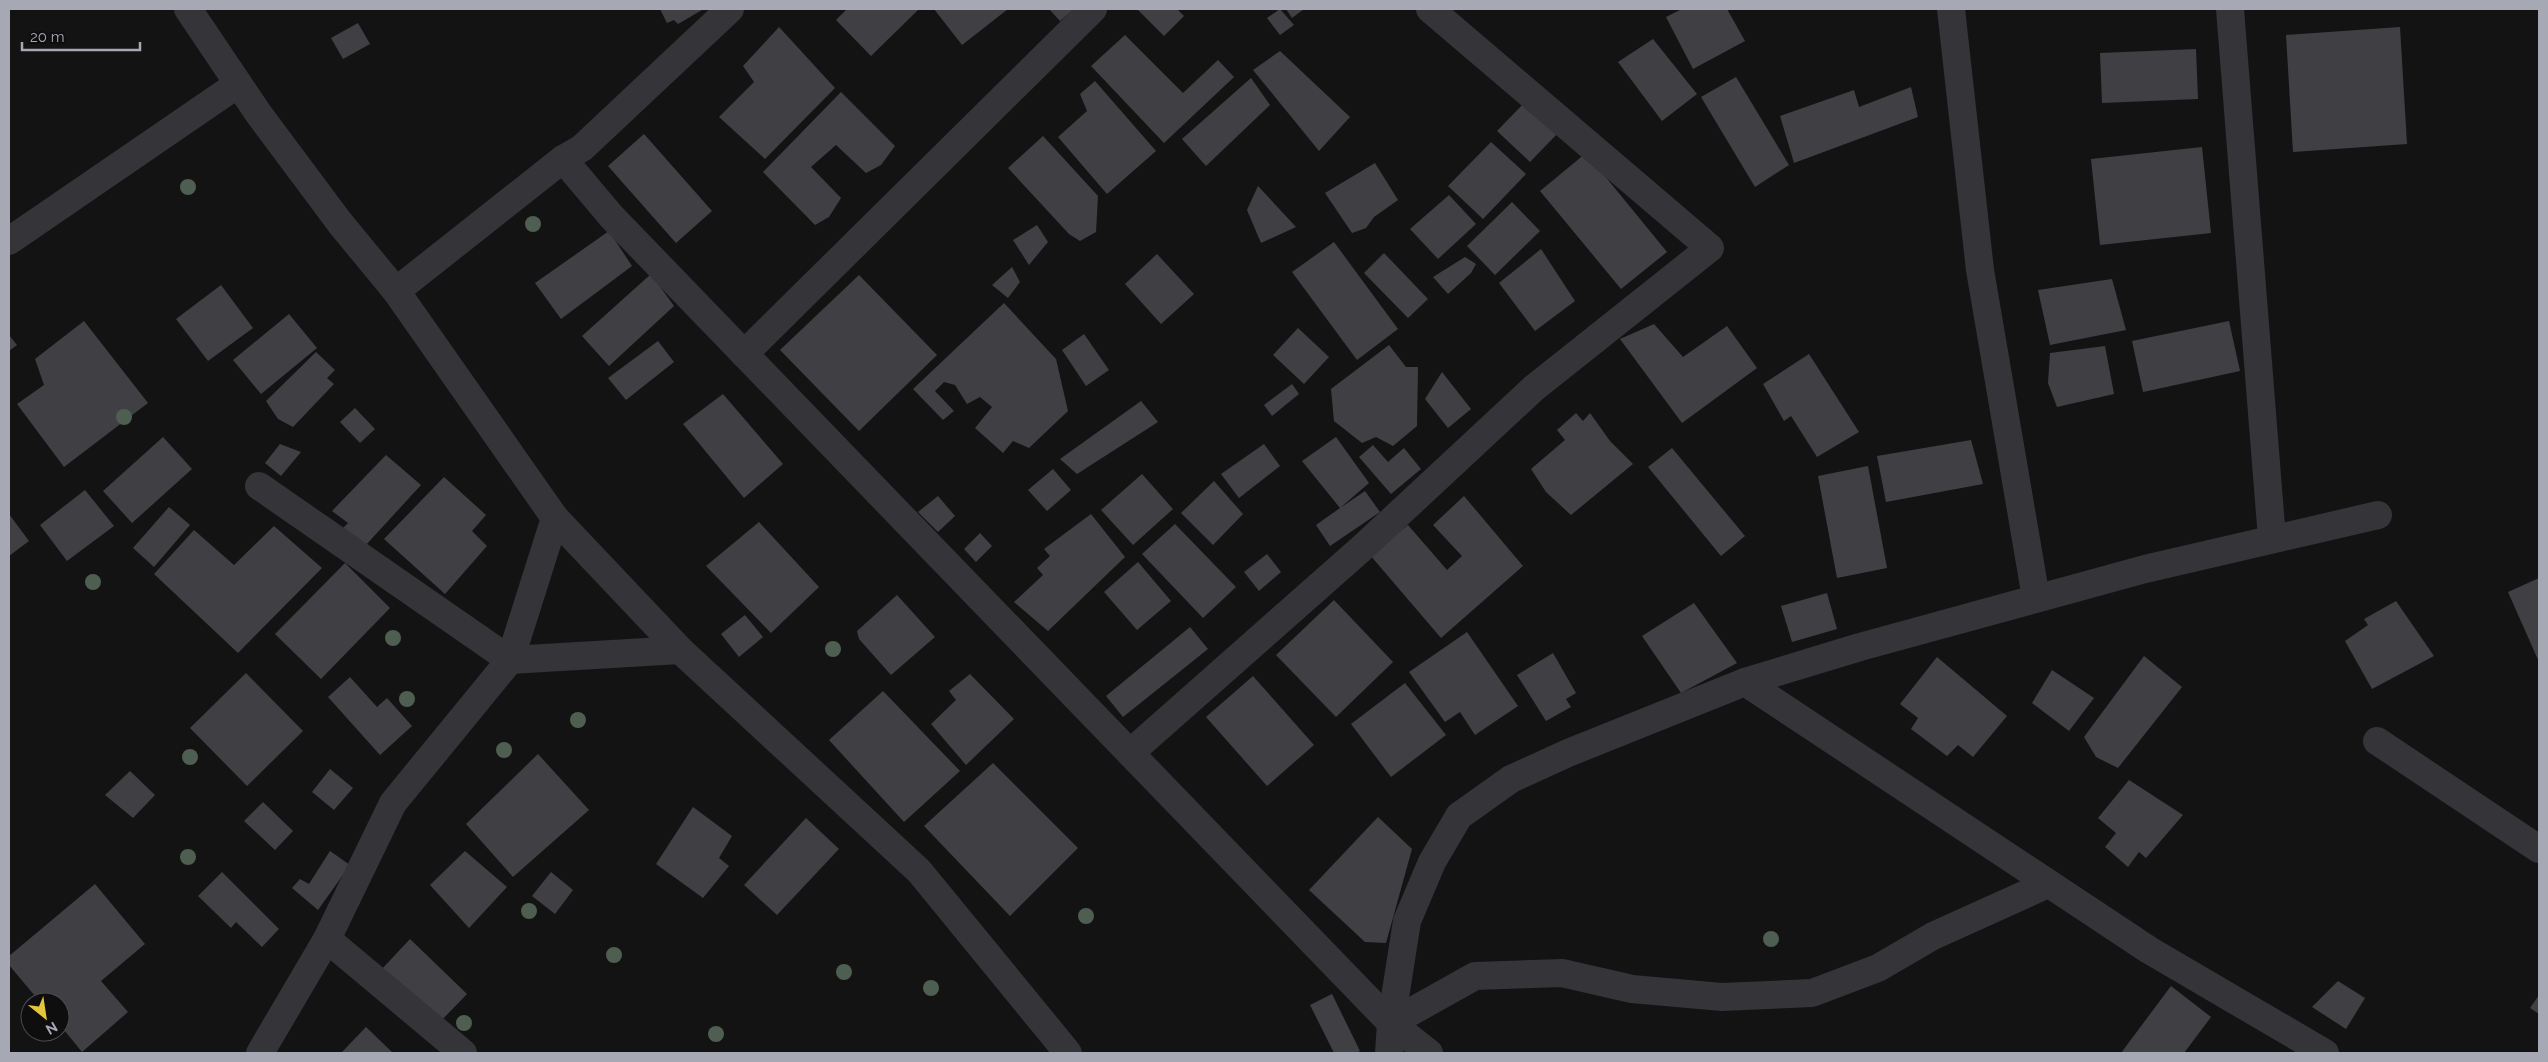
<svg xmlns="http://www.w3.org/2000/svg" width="2548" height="1062" viewBox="0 0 2548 1062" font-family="Raleway,sans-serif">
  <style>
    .building { fill: #404044 }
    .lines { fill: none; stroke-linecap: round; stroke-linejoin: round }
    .minor { stroke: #343439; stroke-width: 28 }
    .tree { fill: #4e5f52 }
  </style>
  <rect width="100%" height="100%" fill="#131314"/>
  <!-- building -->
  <g class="building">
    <path d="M660,9H701L702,10L678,24L674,20L667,23Z"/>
    <path d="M847,9H919L871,56L836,20Z"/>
    <path d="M934,9H1008L962,45Z"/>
    <path d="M1049,9H1074L1060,21Z"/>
    <path d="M1137,9H1177L1184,16L1164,36Z"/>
    <path d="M1280,9L1294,25L1280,35L1267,18Z"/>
    <path d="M1286,9H1304L1292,18Z"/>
    <path d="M1682,9H1727L1745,41L1693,69L1666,17Z"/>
    <path d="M358,23L370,44L343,59L331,38Z"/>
    <path d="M779,27L835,88L765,159L719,117L754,82L743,66Z"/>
    <path d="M2400,27L2407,144L2293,152L2286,35Z"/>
    <path d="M1125,35L1183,93L1218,60L1234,77L1164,143L1091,66Z"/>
    <path d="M1653,39L1697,94L1662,121L1618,62Z"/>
    <path d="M2196,49L2198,99L2102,103L2100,53Z"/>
    <path d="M1280,51L1350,117L1319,151L1253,70Z"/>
    <path d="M1736,77L1789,165L1755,187L1701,97Z"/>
    <path d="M1251,78L1270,105L1206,166L1182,139Z"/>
    <path d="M1095,81L1156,151L1107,194L1058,137L1087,111L1080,94Z"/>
    <path d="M1911,87L1918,117L1794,163L1780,116L1854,90L1859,107Z"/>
    <path d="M841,92L895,146L881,165L866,173L836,145L811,167L841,198L829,217L815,225L763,172Z"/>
    <path d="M1527,100L1560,131L1530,162L1497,131Z"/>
    <path d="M644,134L712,211L676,243L608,166Z"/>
    <path d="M1043,136L1098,196L1096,232L1080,241L1069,234L1008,168Z"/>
    <path d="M1491,142L1526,174L1483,219L1448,186Z"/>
    <path d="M2202,147L2211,233L2100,245L2091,159Z"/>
    <path d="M1586,153L1667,252L1621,289L1540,191Z"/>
    <path d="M1375,163L1398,200L1374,217L1366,228L1352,233L1325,193Z"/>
    <path d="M1258,186L1296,227L1261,243L1247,210Z"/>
    <path d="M1449,195L1476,224L1438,259L1410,229Z"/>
    <path d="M1512,202L1540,231L1495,275L1467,246Z"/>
    <path d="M1037,225L1048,242L1029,265L1013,240Z"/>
    <path d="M609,231L632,266L561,319L535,283Z"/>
    <path d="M1334,242L1398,329L1357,360L1292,272Z"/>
    <path d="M1541,249L1575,301L1535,331L1499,283Z"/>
    <path d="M1384,253L1428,299L1408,318L1364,273Z"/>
    <path d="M1157,254L1194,294L1161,324L1125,284Z"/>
    <path d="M1465,257L1476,264L1471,273L1448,294L1433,277Z"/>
    <path d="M1012,267L1020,282L1008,298L992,285Z"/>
    <path d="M651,274L674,306L609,366L582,336Z"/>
    <path d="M859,275L937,355L859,431L780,350Z"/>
    <path d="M2112,279L2126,330L2050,345L2038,290Z"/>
    <path d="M221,285L253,328L208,361L176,319Z"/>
    <path d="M1004,303L1056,359L1068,411L1029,448L1013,441L1003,453L975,428L992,407L980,397L967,404L955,385L944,382L935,391L954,411L943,420L913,389Z"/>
    <path d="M289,314L317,348L261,394L233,360Z"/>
    <path d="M84,321L148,403L64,467L17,404L44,385L35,359Z"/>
    <path d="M2229,321L2240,371L2143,392L2132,341Z"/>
    <path d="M1654,324L1683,357L1727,326L1757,368L1682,423L1620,339Z"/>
    <path d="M1298,328L1329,357L1304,384L1273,355Z"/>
    <path d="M1084,334L1109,370L1086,386L1062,350Z"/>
    <path d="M9,335L17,345L9,351Z"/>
    <path d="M658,341L674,362L626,400L608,378Z"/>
    <path d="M1389,345L1406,367H1418L1417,426L1393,446L1376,437L1362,443L1334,421L1331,389Z"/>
    <path d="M2105,346L2114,394L2057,407L2048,383L2050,353Z"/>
    <path d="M316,352L335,370L327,378L334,384L293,427L278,419L266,401Z"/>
    <path d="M1809,354L1859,432L1817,457L1791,416L1784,421L1763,384Z"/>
    <path d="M1442,372L1471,409L1448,428L1425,399Z"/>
    <path d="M1292,384L1299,394L1272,416L1264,405Z"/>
    <path d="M723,394L783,464L744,498L683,424Z"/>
    <path d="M1141,401L1158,422L1077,474L1060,459Z"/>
    <path d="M355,408L375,429L360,443L340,422Z"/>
    <path d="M1576,413L1583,421L1590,413L1610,441L1633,464L1571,515L1546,492L1531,469L1565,440L1557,430Z"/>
    <path d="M163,437L192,469L132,523L103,491Z"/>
    <path d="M1336,437L1369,483L1340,508L1365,491L1380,512L1330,546L1316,525L1340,508L1302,461Z"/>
    <path d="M1971,440L1983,484L1886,502L1877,456Z"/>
    <path d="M280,444L301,452L281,476L265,463Z"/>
    <path d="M1264,444L1280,466L1239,498L1221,474Z"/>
    <path d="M1373,445L1388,462L1404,448L1421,469L1391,494L1359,457Z"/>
    <path d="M1672,448L1745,536L1721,556L1648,467Z"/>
    <path d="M386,455L421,485L365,546L341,530L348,523L332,511Z"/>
    <path d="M1868,466L1887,568L1837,578L1818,476Z"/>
    <path d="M1053,469L1071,490L1047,511L1028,490Z"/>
    <path d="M1142,474L1173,509L1133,545L1101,510Z"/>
    <path d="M444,477L486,515L472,531L487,546L445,594L384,539Z"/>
    <path d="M1214,481L1243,514L1213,545L1181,513Z"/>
    <path d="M85,490L114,526L67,561L40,525Z"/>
    <path d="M938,496L955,516L938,532L918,512Z"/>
    <path d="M1464,496L1523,566L1441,638L1370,555L1408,525L1447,570L1462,556L1433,525Z"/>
    <path d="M169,507L190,525L154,567L133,548Z"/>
    <path d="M9,514L29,541L9,556Z"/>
    <path d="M1091,514L1125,557L1048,631L1014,602L1043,575L1037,568L1050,556L1044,549Z"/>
    <path d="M759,522L819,587L771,633L706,566Z"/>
    <path d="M1175,524L1236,587L1203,618L1142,554Z"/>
    <path d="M274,526L322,568L238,653L154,574L194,530L234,565Z"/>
    <path d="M980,533L992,546L976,562L964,549Z"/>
    <path d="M1267,554L1281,572L1259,591L1244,572Z"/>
    <path d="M1138,562L1171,601L1137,630L1104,592Z"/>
    <path d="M345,563L390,608L321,679L275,634Z"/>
    <path d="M2539,578V662L2508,592Z"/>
    <path d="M1827,593L1837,629L1792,642L1781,606Z"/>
    <path d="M897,595L935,637L891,675L859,639L857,631Z"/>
    <path d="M1334,600L1393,662L1336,717L1276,655Z"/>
    <path d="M2396,601L2434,656L2372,689L2345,641L2368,625L2364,619Z"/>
    <path d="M1694,603L1737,663L1681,693L1642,636Z"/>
    <path d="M745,615L763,637L739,657L721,634Z"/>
    <path d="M1190,627L1208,649L1123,717L1106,696Z"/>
    <path d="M1467,632L1518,706L1475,735L1460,712L1445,722L1409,672Z"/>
    <path d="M1553,653L1576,693L1566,699L1571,707L1546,721L1517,675Z"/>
    <path d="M2144,656L2182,687L2118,768L2096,757L2084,737Z"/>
    <path d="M1937,657L2007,716L1973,757L1958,745L1947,756L1911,729L1918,718L1900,704Z"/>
    <path d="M2052,670L2094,698L2069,731L2032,703Z"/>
    <path d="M246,673L303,731L247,786L190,728Z"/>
    <path d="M970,674L1014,719L966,765L931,724L956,700L949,691Z"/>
    <path d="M1253,676L1314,745L1267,786L1206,717Z"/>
    <path d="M350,677L377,707L387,698L412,726L380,755L328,697Z"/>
    <path d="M1405,683L1446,735L1391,777L1351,724Z"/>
    <path d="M883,691L960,771L904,822L829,740Z"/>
    <path d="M538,754L589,810L513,877L466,824Z"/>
    <path d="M993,763L1078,848L1010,916L924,826Z"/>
    <path d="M330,769L353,788L334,810L312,792Z"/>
    <path d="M130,771L155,795L133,818L105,795Z"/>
    <path d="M2129,780L2183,815L2146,858L2139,852L2128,867L2105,847L2116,833L2098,818Z"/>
    <path d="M263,802L293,831L275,850L244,821Z"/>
    <path d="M693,807L732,836L719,858L729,866L703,898L656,864Z"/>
    <path d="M1378,817L1412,849L1386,943L1365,942L1309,890Z"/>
    <path d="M806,818L839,849L777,915L744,885Z"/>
    <path d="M330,851L350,865L318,910L292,888L300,879L309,884Z"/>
    <path d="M465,851L507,887L469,928L430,885Z"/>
    <path d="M222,872L279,929L262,947L236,922L231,928L198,896Z"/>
    <path d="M551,872L573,890L555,914L532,896Z"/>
    <path d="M95,884L145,944L101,981L128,1012L82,1052L60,1025V1002H40L9,965V956Z"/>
    <path d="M410,939L467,994L438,1024L381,970Z"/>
    <path d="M2338,981L2365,998L2346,1029L2312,1007Z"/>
    <path d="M2171,986L2211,1017L2184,1053H2121Z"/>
    <path d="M1332,994L1360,1051L1356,1053H1334L1310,1005Z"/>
    <path d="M2539,995V1014L2530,1008Z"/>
    <path d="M366,1027L393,1053H341Z"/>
  </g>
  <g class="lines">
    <!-- minor -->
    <g class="minor">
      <path d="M188,9L258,113L340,223L396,291L555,518L680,650L919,871L1068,1053"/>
      <path d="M1951,9L1980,270L2036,598"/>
      <path d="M2230,9L2272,539"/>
      <path d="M563,159L611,216L1391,1023L1429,1053"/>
      <path d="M9,241L238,84"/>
      <path d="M396,291L563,159L582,148L730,9"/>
      <path d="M744,354L1093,9"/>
      <path d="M259,486L510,660L680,650"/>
      <path d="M1745,682L2149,950L2325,1053"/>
      <path d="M2377,741L2539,849"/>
      <path d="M1130,753L1362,548L1534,388L1710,248L1430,9"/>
      <path d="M327,939L463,1053"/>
      <path d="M1391,1023L1475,976L1562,973L1632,989L1722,997L1812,993L1878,968L1933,936L2048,884"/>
      <path d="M260,1053L327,939L393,803L510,660L555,518"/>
      <path d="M1389,1053L1391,1023L1407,921L1432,862L1459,816L1511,779L1568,753L1745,682L1860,647L2145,569L2378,515"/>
    </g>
  </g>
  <!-- trees -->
  <g class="tree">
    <circle cx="188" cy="187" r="8"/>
    <circle cx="533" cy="224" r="8"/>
    <circle cx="124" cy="417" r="8"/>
    <circle cx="93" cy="582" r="8"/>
    <circle cx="393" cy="638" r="8"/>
    <circle cx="833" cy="649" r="8"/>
    <circle cx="407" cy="699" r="8"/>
    <circle cx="578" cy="720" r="8"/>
    <circle cx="504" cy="750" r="8"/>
    <circle cx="190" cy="757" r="8"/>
    <circle cx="188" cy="857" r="8"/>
    <circle cx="529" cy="911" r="8"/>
    <circle cx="1086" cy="916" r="8"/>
    <circle cx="1771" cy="939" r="8"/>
    <circle cx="614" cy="955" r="8"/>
    <circle cx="844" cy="972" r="8"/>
    <circle cx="931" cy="988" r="8"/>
    <circle cx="464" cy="1023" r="8"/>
    <circle cx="716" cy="1034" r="8"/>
  </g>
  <!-- border -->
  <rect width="2548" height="1062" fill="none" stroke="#a6a8b4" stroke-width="20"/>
  <!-- north arrow -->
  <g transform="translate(45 1017) rotate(150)"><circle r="24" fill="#0e0e0f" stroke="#4b4c51"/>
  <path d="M0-4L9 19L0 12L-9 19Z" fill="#e3c53d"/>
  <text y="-8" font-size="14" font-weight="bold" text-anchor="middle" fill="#a6a8b4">N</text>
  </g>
  <!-- scale -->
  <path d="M22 42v8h118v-8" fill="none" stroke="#a6a8b4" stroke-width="2.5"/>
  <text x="30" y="42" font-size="15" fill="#a6a8b4" stroke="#0e0e0f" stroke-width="4" paint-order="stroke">20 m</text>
</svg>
